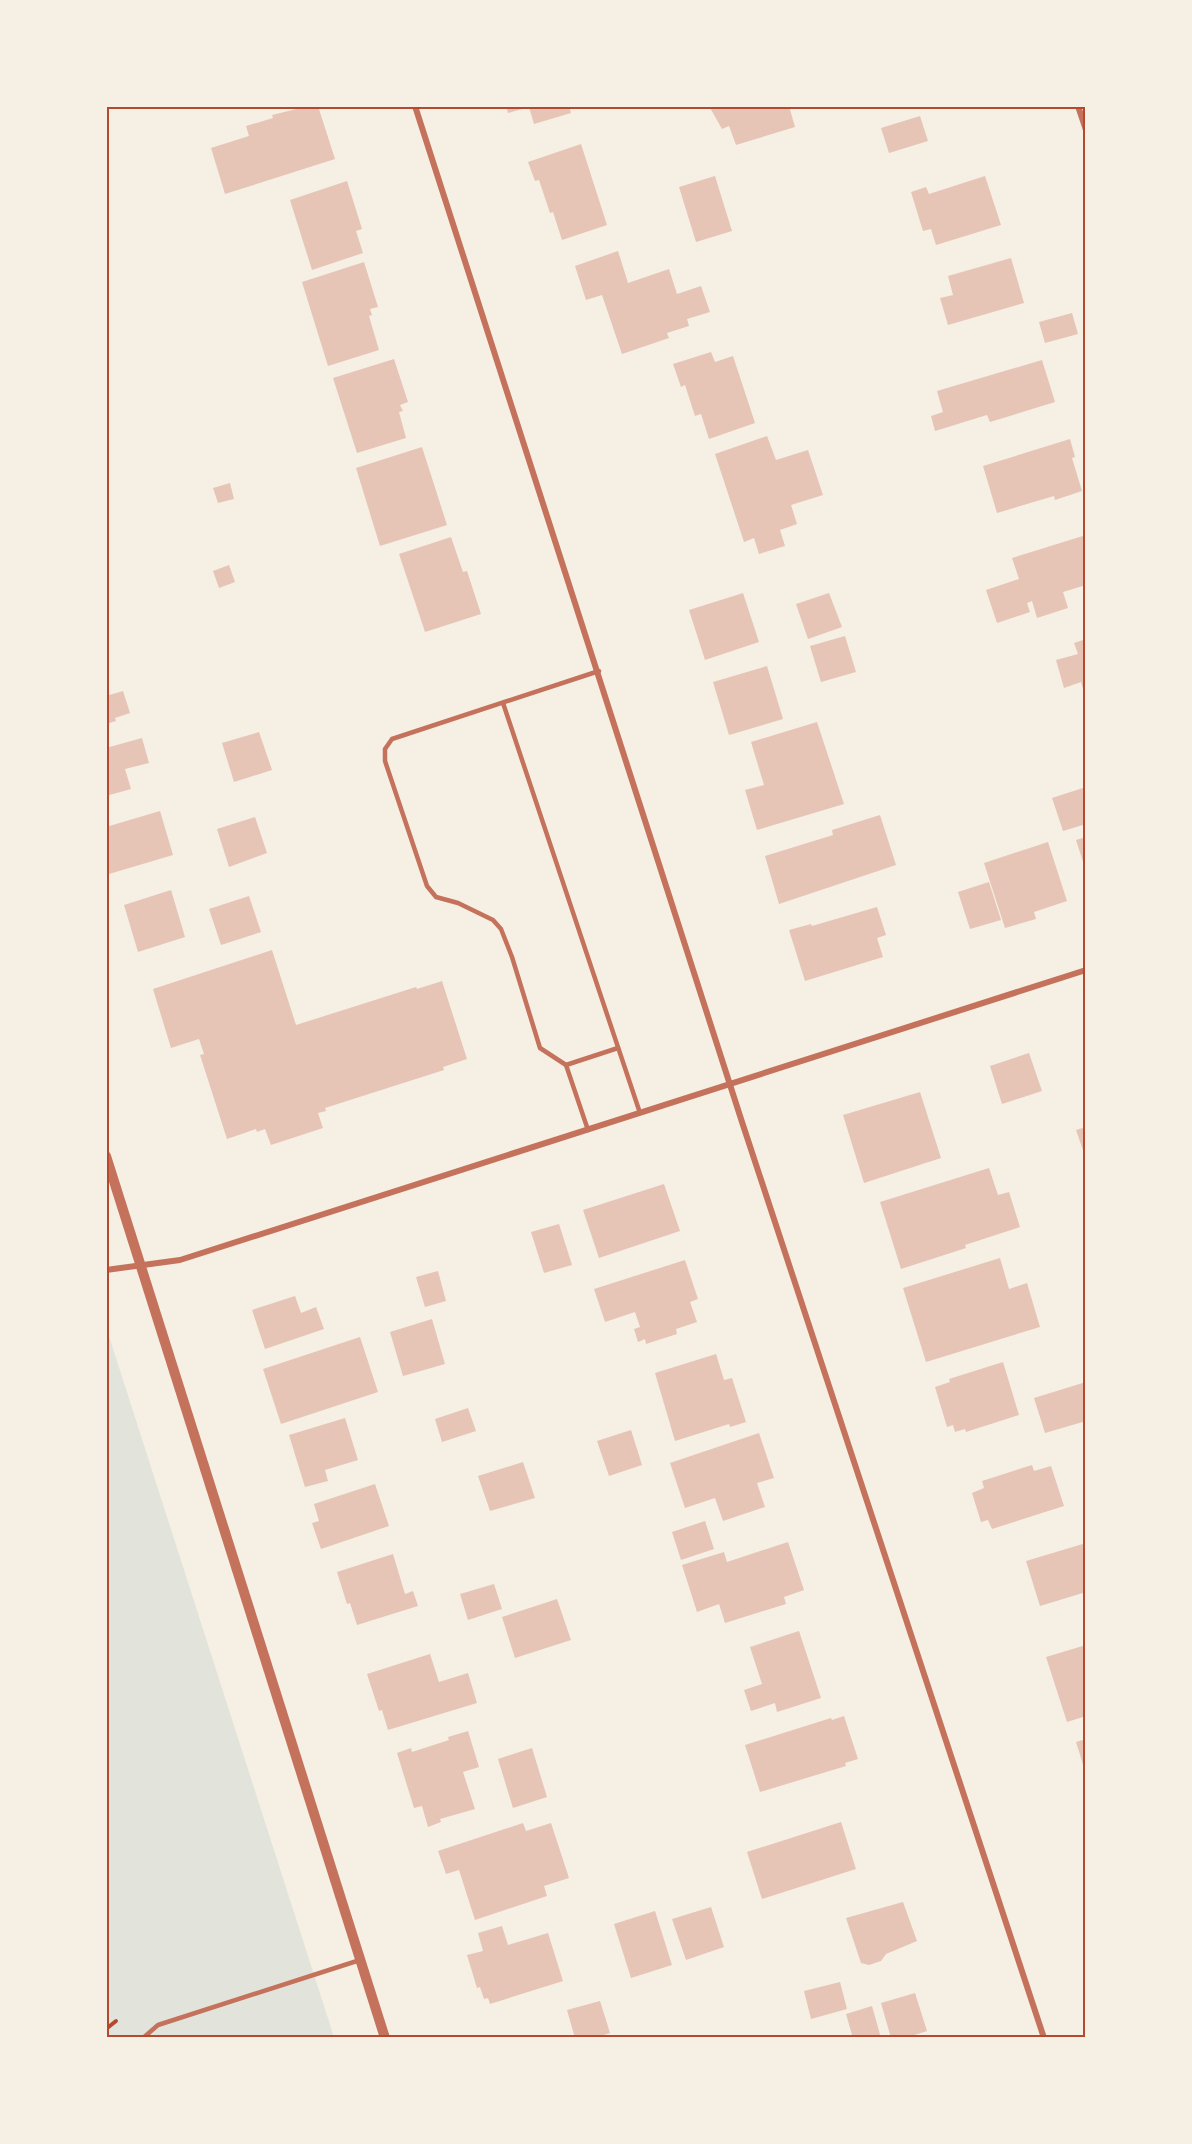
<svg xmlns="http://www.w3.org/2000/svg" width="1192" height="2144" viewBox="0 0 1192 2144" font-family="Lora,serif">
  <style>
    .green { fill: #e2e4dc }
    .building { fill: #e6c5b7 }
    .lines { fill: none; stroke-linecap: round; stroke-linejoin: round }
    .path { stroke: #b5482f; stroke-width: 4 }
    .service { stroke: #c5725c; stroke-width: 4.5 }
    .minor { stroke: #c5725c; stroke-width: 6 }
    .tertiary { stroke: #c5725c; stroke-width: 10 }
    .neatline { fill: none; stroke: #b5482f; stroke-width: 2 }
  </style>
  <rect width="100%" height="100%" fill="#f6efe4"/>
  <!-- green -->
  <path class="green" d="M107,1330L334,2037H107Z"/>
  <!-- building -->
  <g class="building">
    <path d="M309,106H318L335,159L225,194L211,148L249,136L246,126L273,118L272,115Z"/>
    <path d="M506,106H569L571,113L534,124L529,107L508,113Z"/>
    <path d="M709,106H789L795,127L736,145L729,126L722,129Z"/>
    <path d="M920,116L928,141L889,153L881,128Z"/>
    <path d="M581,144L607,225L562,240L553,212L550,213L539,180L535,181L528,162Z"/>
    <path d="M715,176L732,231L696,242L679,187Z"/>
    <path d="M985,176L1001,225L936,245L931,229L923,231L911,192L926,187L929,194Z"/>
    <path d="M347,181L362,229L356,231L363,253L312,270L290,200Z"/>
    <path d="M618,251L628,283L669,269L677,294L701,286L710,312L687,319L689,326L667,333L669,338L622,354L602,295L586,300L575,266Z"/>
    <path d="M1011,258L1024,303L948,325L940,298L953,295L948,276Z"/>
    <path d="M364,262L378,307L370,309L372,315L369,316L379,350L328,366L302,282Z"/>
    <path d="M1072,313L1078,334L1045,343L1039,322Z"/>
    <path d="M711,352L715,362L733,356L755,423L709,439L701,414L695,416L685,385L681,387L673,364Z"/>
    <path d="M394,359L408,402L400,405L403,411L399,412L406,438L357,453L333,378Z"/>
    <path d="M1042,360L1055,402L990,422L987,415L935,431L931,416L943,412L937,391Z"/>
    <path d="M767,436L776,460L808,450L823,495L791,505L797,524L780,530L785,546L759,554L754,538L744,542L715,454Z"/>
    <path d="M1070,439L1075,457L1072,458L1082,491L1055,500L1054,496L997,513L983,466Z"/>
    <path d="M422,447L447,525L380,546L356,468Z"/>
    <path d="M230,483L234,499L218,503L213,488Z"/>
    <path d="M1086,535V585L1063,592L1068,608L1037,618L1032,601L1027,603L1030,612L997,623L986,590L1019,579L1012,558Z"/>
    <path d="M451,537L463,572L467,571L481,614L425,632L399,554Z"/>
    <path d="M229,565L235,582L219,588L213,571Z"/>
    <path d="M743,593L759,642L705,660L689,610Z"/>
    <path d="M829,593L842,627L808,639L796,604Z"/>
    <path d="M845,636L856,672L821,682L810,646Z"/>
    <path d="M1086,639V696H1085L1081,682L1064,688L1056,660L1078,654L1074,643Z"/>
    <path d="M767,666L783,719L729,735L713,682Z"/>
    <path d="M123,691L130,713L115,718L116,721L106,724V696Z"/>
    <path d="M817,722L844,804L757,830L745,790L764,785L751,742Z"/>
    <path d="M259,732L272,770L234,782L222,743Z"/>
    <path d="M142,738L149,763L125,769L131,789L106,796V748Z"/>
    <path d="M1086,787V824L1063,831L1052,798Z"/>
    <path d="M160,811L173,855L109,874L106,867V827Z"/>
    <path d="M880,815L896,865L779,904L765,856L833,835L832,830Z"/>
    <path d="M255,817L267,853L229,867L217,829Z"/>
    <path d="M1086,837V868H1085L1076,840Z"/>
    <path d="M1048,842L1067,901L1034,912L1036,919L1005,928L984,863Z"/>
    <path d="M989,882L1001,920L970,929L958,892Z"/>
    <path d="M171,890L185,937L138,952L124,905Z"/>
    <path d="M249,896L261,932L221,945L209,909Z"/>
    <path d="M877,907L886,935L877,938L883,957L805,981L789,930L811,924L812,926Z"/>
    <path d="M272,950L296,1025L416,987L417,989L442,981L467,1059L443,1067L444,1070L325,1108L326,1111L318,1113L323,1128L271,1145L265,1129L257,1132L256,1129L227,1139L200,1055L204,1054L199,1039L171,1048L153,989Z"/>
    <path d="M1029,1053L1042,1091L1002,1104L990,1066Z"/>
    <path d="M920,1092L941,1158L864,1183L843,1115Z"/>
    <path d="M1086,1127V1156H1085L1076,1130Z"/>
    <path d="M989,1168L998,1195L1009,1192L1020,1227L965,1245L966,1248L901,1269L880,1202Z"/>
    <path d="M664,1184L680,1231L599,1258L583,1210Z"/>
    <path d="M559,1224L572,1265L544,1273L531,1232Z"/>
    <path d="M1000,1258L1009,1289L1027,1283L1040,1327L926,1362L903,1288Z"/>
    <path d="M685,1260L698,1299L690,1302L697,1322L676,1329L677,1334L646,1344L645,1339L638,1342L634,1329L640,1327L635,1312L605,1322L594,1289Z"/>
    <path d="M438,1271L446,1301L425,1307L416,1277Z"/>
    <path d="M295,1296L301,1313L316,1307L324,1329L265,1349L252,1310Z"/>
    <path d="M432,1319L445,1364L403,1376L390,1332Z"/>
    <path d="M360,1337L378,1392L281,1424L263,1369Z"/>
    <path d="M716,1354L724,1380L732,1378L746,1422L730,1427L729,1424L675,1441L655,1373Z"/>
    <path d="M1003,1362L1019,1415L966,1432L965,1429L955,1432L953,1425L947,1427L935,1387L950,1382L949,1379Z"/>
    <path d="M1086,1382V1421L1045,1433L1034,1398Z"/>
    <path d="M468,1408L476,1431L442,1442L435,1419Z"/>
    <path d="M345,1418L358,1460L325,1470L328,1481L305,1487L289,1435Z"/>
    <path d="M631,1430L642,1465L609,1476L597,1441Z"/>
    <path d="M759,1433L774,1478L757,1483L765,1507L723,1521L715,1498L685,1508L670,1463Z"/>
    <path d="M523,1462L535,1498L490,1511L478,1476Z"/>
    <path d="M1032,1465L1034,1471L1051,1466L1064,1506L992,1529L988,1520L981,1522L972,1493L984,1488L982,1481Z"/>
    <path d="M375,1484L389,1526L321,1549L312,1523L319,1521L314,1504Z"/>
    <path d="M705,1521L714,1549L681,1560L672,1532Z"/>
    <path d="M788,1542L804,1590L784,1597L786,1604L725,1623L719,1604L697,1612L682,1565L724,1552L727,1562Z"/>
    <path d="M1086,1543V1592L1040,1606L1026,1561Z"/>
    <path d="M393,1554L405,1594L413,1591L418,1606L357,1625L350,1603L347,1604L337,1572Z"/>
    <path d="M494,1584L502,1609L468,1620L460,1594Z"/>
    <path d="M557,1599L571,1640L515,1658L502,1617Z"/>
    <path d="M799,1631L821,1698L777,1712L775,1703L751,1711L744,1690L762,1684L750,1647Z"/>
    <path d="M1086,1645V1716L1067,1722L1046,1657Z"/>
    <path d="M430,1654L439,1682L468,1673L477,1703L388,1730L382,1710L379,1711L367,1674Z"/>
    <path d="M844,1716L858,1759L845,1763L846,1766L760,1792L745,1745L831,1718L832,1720Z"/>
    <path d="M468,1731L479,1767L463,1772L475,1809L440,1819L441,1822L428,1827L422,1806L414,1808L397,1753L411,1748L412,1752L449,1740L448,1737Z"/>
    <path d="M1086,1739V1771H1085L1076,1742Z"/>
    <path d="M532,1748L547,1797L513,1808L498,1759Z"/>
    <path d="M841,1822L856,1869L762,1899L747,1852Z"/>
    <path d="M523,1823L526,1831L551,1823L569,1878L544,1886L547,1896L475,1920L459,1870L446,1874L438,1851Z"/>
    <path d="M903,1902L917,1941L886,1954L881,1961L869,1965L861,1963L846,1918Z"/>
    <path d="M711,1907L724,1947L686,1960L672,1919Z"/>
    <path d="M655,1911L672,1965L631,1978L614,1924Z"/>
    <path d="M502,1926L508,1945L548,1933L563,1981L490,2004L488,1998L484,1999L480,1987L477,1988L467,1955L483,1951L478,1933Z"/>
    <path d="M840,1982L847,2009L811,2019L804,1991Z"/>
    <path d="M915,1993L927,2031L905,2038H891L881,2003Z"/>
    <path d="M600,2001L610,2033L595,2038H575L567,2010Z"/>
    <path d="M872,2006L881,2038H853L846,2014Z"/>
  </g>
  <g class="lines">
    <!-- path -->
    <path class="path" d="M106,2029L116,2021"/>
    <!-- service -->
    <g class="service">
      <path d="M503,703L640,1113"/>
      <path d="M566,1065L618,1048"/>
      <path d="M588,1130L566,1065L540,1048L512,957L501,929L493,920L458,903L436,897L427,886L385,761V749L392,739L599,671"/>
      <path d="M143,2038L158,2025L360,1960"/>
    </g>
    <!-- minor -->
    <g class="minor">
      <path d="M415,106L742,1122L1044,2038"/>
      <path d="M1078,106L1086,130"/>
      <path d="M106,1270L180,1260L1086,970"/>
    </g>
    <!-- tertiary -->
    <path class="tertiary" d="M106,1156L385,2038"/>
  </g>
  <!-- border -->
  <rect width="1192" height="2144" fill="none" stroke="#f6efe4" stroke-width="216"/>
  <rect x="108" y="108" width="976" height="1928" class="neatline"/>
</svg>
